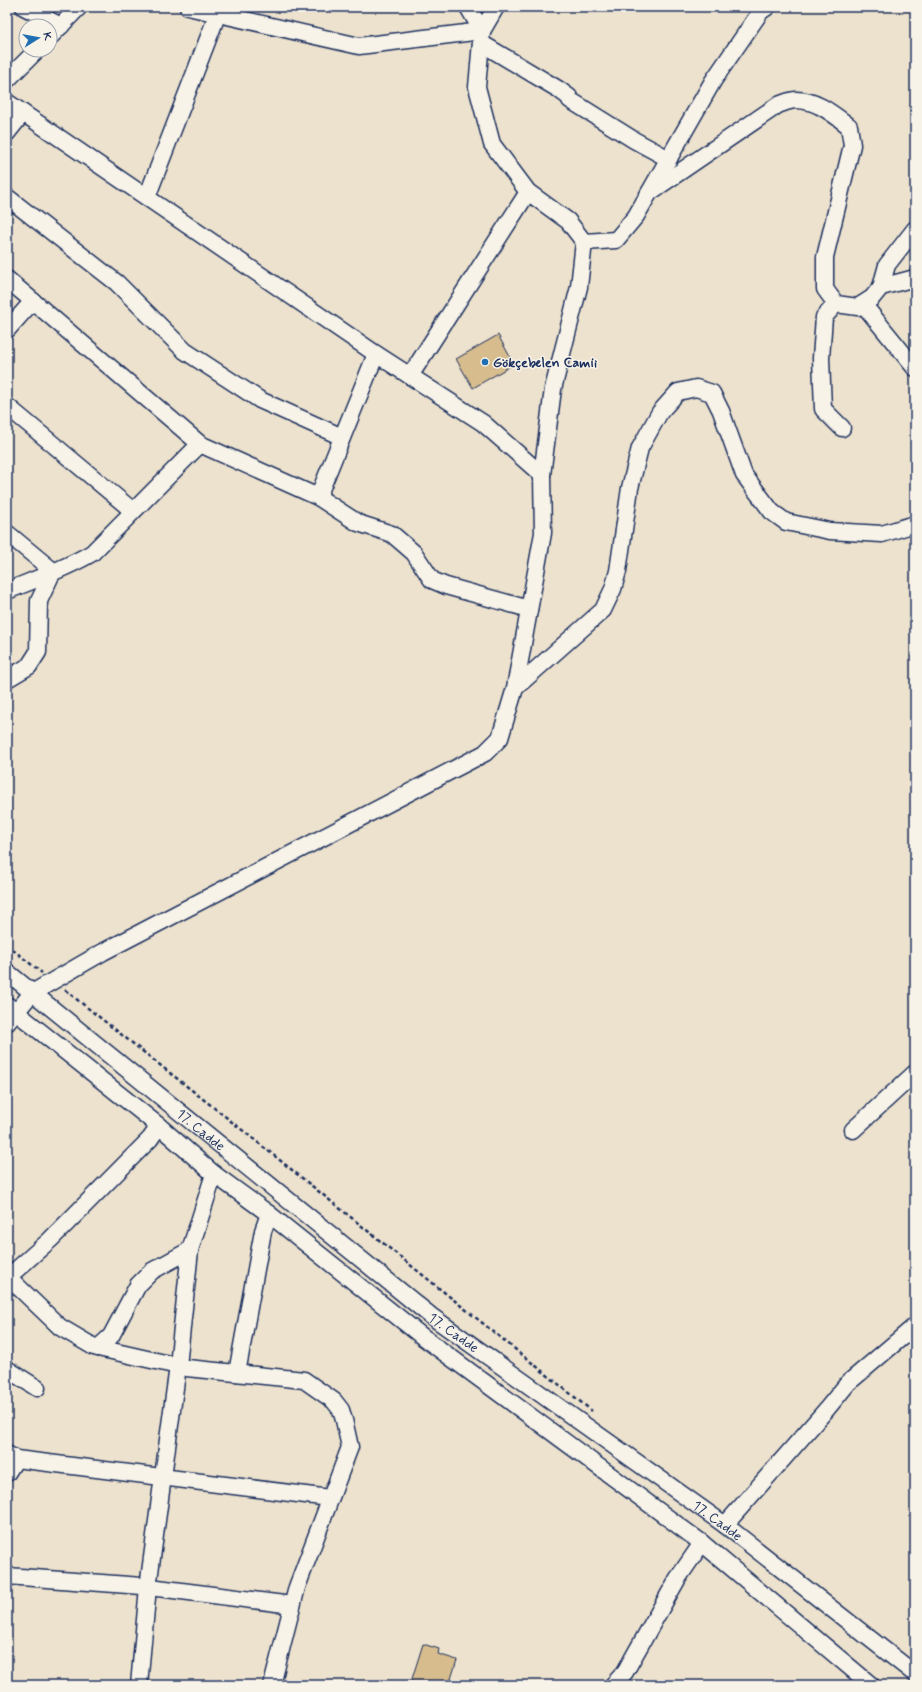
<svg xmlns="http://www.w3.org/2000/svg" width="922" height="1692" viewBox="0 0 922 1692" font-family="Mynerve,sans-serif">
  <style>
    .building { fill: #d7bc8d; stroke: #1b2f5e }
    .lines { fill: none; stroke-linecap: round; stroke-linejoin: round }
    .minor-casing { stroke: #1b2f5e; stroke-width: 19 }
    .path { stroke: #1b2f5e; stroke-width: 2.5; stroke-dasharray: 4 3; stroke-linecap: butt }
    .minor { stroke: #f7f3e8; stroke-width: 16 }
    .poi-dot { fill: #1f6fb2; stroke: #f7f3e8; stroke-width: 1.5 }
    .labels { text-anchor: middle; stroke-width: 3; stroke-linejoin: round; paint-order: stroke }
    .poi-label { font-size: 14px; font-weight: bold; fill: #1b2f5e; stroke: #f7f3e8; text-anchor: start }
    .street-label { font-size: 14px; fill: #1b2f5e; stroke: #f7f3e8 }
  </style>
  <rect width="100%" height="100%" fill="#ede2cd"/>
  <filter id="ink" filterUnits="userSpaceOnUse"><feTurbulence type="fractalNoise" baseFrequency=".025" numOctaves="2"/><feDisplacementMap in="SourceGraphic" scale="8" xChannelSelector="R" yChannelSelector="G"/><feConvolveMatrix kernelMatrix="1 2 1 2 8 2 1 2 1" color-interpolation-filters="sRGB"/></filter>
  <g filter="url(#ink)">
    <!-- building -->
    <g class="building">
      <path d="M498,335L514,364L473,388L456,359Z"/>
      <path d="M423,1644L439,1649L438,1654L457,1660L449,1685H410Z"/>
    </g>
    <g class="lines">
      <!-- minor casing -->
      <g class="minor-casing">
        <g id="minor">
          <path d="M24,7L61,26"/>
          <path d="M188,7L359,46L482,31"/>
          <path d="M468,7L482,31"/>
          <path d="M496,7L482,31L477,87L492,144L528,192L568,221L584,242L579,287L553,389L542,475"/>
          <path d="M50,37L79,7"/>
          <path d="M481,43L558,89L569,97L570,100L634,140L669,159"/>
          <path d="M7,80L37,50"/>
          <path d="M7,102L376,354L483,423L542,475L543,533L515,688L500,738L485,753L103,952L32,993L7,1023"/>
          <path d="M7,133L23,113"/>
          <path d="M649,193L778,105C784,103 790,100 796,100C817,100 833,114 849,126L852,145L825,257V289L836,304L858,307L872,298L881,287L887,265L915,229"/>
          <path d="M7,197L117,283L185,351L260,400L342,437"/>
          <path d="M147,197L218,13"/>
          <path d="M584,242L616,240L636,216L713,81L761,11L767,7"/>
          <path d="M7,279L200,444L318,497L358,523L392,534L414,553L432,580L446,586L529,609"/>
          <path d="M881,287L915,278"/>
          <path d="M836,304L824,317L821,358L823,409L842,428"/>
          <path d="M863,304L915,368"/>
          <path d="M7,330L33,301"/>
          <path d="M410,376L528,192"/>
          <path d="M7,406L133,511"/>
          <path d="M318,497L376,354"/>
          <path d="M7,533L53,571L39,601L38,652L29,666L7,679"/>
          <path d="M7,591C36,579 65,569 92,553L200,444"/>
          <path d="M515,688L603,610L613,589L618,571L630,488L640,448L660,412L678,392L696,388L712,393L721,411L744,475L772,512L786,522L830,531L882,534L915,524"/>
          <path id="s1" d="M7,972L431,1316L725,1525L915,1674"/>
          <path d="M7,1005L159,1126L214,1174L269,1214L423,1337L702,1543L871,1685"/>
          <path d="M853,1130L915,1073"/>
          <path d="M8,1277L60,1327L94,1347L187,1368L304,1380L334,1401L341,1410L344,1420L350,1447L297,1587L272,1685"/>
          <path d="M7,1278L50,1240L150,1139L159,1126"/>
          <path d="M98,1348L111,1336L138,1285L152,1271L190,1250"/>
          <path d="M7,1369L37,1388"/>
          <path d="M237,1373L263,1231L269,1214"/>
          <path d="M7,1454L16,1459L330,1498"/>
          <path d="M7,1473L16,1459"/>
          <path d="M725,1525L826,1410L848,1383L915,1326"/>
          <path d="M7,1576L142,1586L292,1605"/>
          <path d="M139,1685L148,1587L178,1366L190,1250L214,1174"/>
          <path d="M613,1685L625,1672L678,1578L702,1543"/>
        </g>
      </g>
      <!-- path -->
      <g class="path">
        <path d="M7,945L42,973"/>
        <path d="M65,990L246,1133L592,1411"/>
      </g>
      <!-- minor -->
      <use href="#minor" class="minor"/>
    </g>
  </g>
  <!-- markers -->
  <circle class="poi-dot" cx="485" cy="362" r="4"/>
  <g class="labels">
    <!-- poi labels -->
    <g class="poi-label">
      <text x="493" y="367">Gökçebelen Camii</text>
    </g>
    <!-- street labels -->
    <g class="street-label">
      <text dy="5" stroke="none"><textPath href="#s1" startOffset="250">17. Cadde</textPath></text>
      <text dy="5" stroke="none"><textPath href="#s1" startOffset="574">17. Cadde</textPath></text>
      <text dy="5" stroke="none"><textPath href="#s1" startOffset="898">17. Cadde</textPath></text>
    </g>
  </g>
  <!-- margin -->
  <rect width="922" height="1692" fill="none" stroke="#f7f3e8" stroke-width="24"/>
  <rect x="12" y="12" width="898" height="1668" fill="none" stroke="#1b2f5e" stroke-width="1.5" filter="url(#ink)"/>
  <!-- north arrow -->
  <g transform="translate(38 38) rotate(79)"><circle r="19" fill="#f7f3e8" stroke="#9fa5b1"/>
  <path d="M0-3L7 15L0 10L-7 15Z" fill="#1f6fb2"/>
  <text y="-6" font-size="11" font-weight="bold" text-anchor="middle" fill="#1b2f5e">K</text>
  </g>
</svg>
